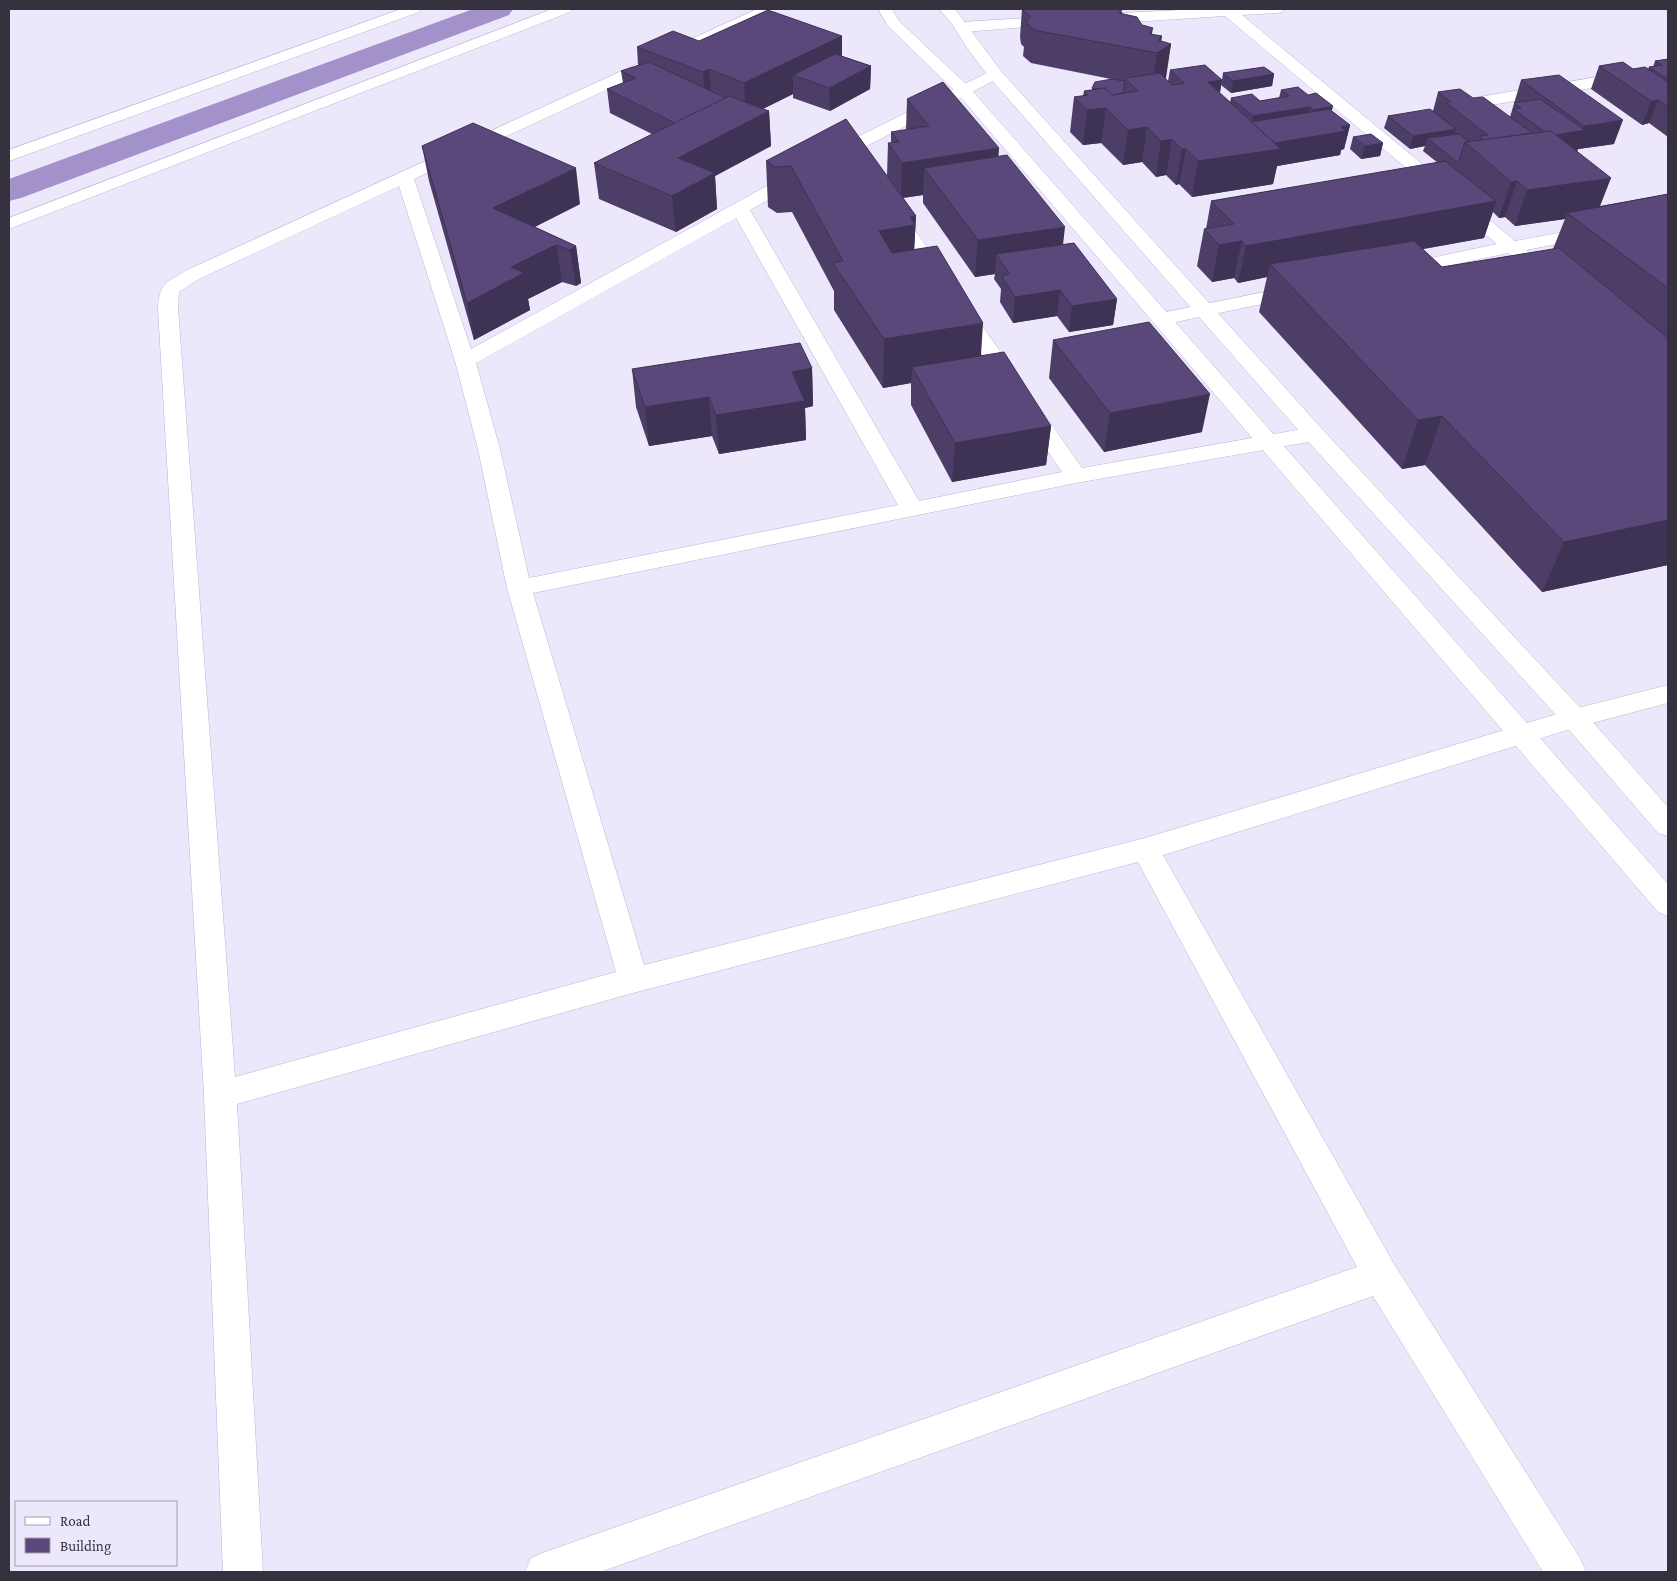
<svg xmlns="http://www.w3.org/2000/svg" width="1677" height="1581" viewBox="0 0 1677 1581" font-family="'Crimson Pro',serif">
  <style>
    .lines { fill: none; stroke-linecap: round; stroke-linejoin: round }
    .canal { fill: #a392c9; fill-rule: evenodd }
    .minor-casing { stroke: #beb4d5; stroke-width: 1 }
    .tertiary-casing { stroke: #beb4d5; stroke-width: 1 }
    .secondary-casing { stroke: #beb4d5; stroke-width: 1 }
    .minor { fill: #fff; fill-rule: evenodd }
    .tertiary { fill: #fff; fill-rule: evenodd }
    .secondary { fill: #fff; fill-rule: evenodd }
    .wall { fill: #4d3e68; fill-rule: evenodd }
    .shaded-wall { fill: #3e3255 }
    .building { fill: #594879; stroke: #3e3255 }
  </style>
  <rect width="100%" height="100%" fill="#ece7fb"/>
  <g class="lines">
    <!-- canal -->
    <path class="canal" d="M473,9H513L509,15L21,198L9,201V179Z"/>
    <!-- minor casing -->
    <g class="minor-casing">
      <g id="minor">
        <path d="M757,9H776L774,12L414,179L471,349L843,144L995,69L1001,71L1003,74L1001,77L855,152L750,210L919,501L1062,472L885,213L888,209L894,208L900,209L1082,468L1314,427L1322,429L1325,434L1322,439L1314,441L1076,483L533,593L644,965L1145,838L1574,709L1668,685V703L1577,727L1163,855L1394,1264L1580,1558L1586,1572H1543L1373,1296L600,1572H525L531,1558L545,1552L1357,1267L1138,862L633,993L237,1104L263,1572H223L204,1095L158,308C160,282 165,284 185,271ZM399,186L455,361L478,449L507,588L616,972L235,1077L178,308L179,292L199,279ZM736,218L898,505L529,578L500,449L476,363Z"/>
        <path d="M1202,9H1284L1282,12L1277,13L1242,15L1515,241L1668,213V223L1526,250L1559,278L1556,282L1549,284L1542,282L1508,253L1400,276L1393,274L1390,270L1393,266L1497,244L1225,16L1100,24L1095,22L1092,19L1095,16L1100,14Z"/>
        <path d="M1059,16L1064,18L1067,21L1064,24L963,32L958,30L955,27L958,24L963,22Z"/>
        <path d="M1668,65V75L1450,112L1444,110L1442,107L1444,104L1450,102Z"/>
        <path d="M1299,285L1306,287L1309,291L1306,295L1161,325L1154,323L1151,319L1154,315L1161,313Z"/>
      </g>
    </g>
    <!-- tertiary casing -->
    <g class="tertiary-casing">
      <path id="tertiary" d="M401,9H421L419,12L9,161V150Z"/>
    </g>
    <!-- secondary casing -->
    <g class="secondary-casing">
      <g id="secondary">
        <path d="M552,9H572L570,12L9,229V218Z"/>
        <path d="M878,9H892L899,21L969,87L1668,884V916L1658,912L957,93L888,26Z"/>
        <path d="M939,9H955L1001,71L1322,429L1583,711L1668,807V836L1658,833L1565,725L1306,439L989,77L968,49L952,24Z"/>
      </g>
    </g>
    <!-- minor -->
    <use href="#minor" class="minor"/>
    <!-- tertiary -->
    <use href="#tertiary" class="tertiary"/>
    <!-- secondary -->
    <use href="#secondary" class="secondary"/>
  </g>
  <!-- wall -->
  <g class="wall">
    <path d="M1022,9H1120L1123,14L1142,25L1153,28L1152,34L1162,36L1161,41L1171,44L1165,78L1168,81L1170,70L1222,80L1223,73L1274,74L1272,86L1231,93L1221,85L1220,93L1230,102L1231,98L1260,101L1279,98L1281,90L1308,95L1332,111L1350,125L1344,149L1341,150L1340,155L1277,166L1273,184L1192,197L1179,184L1176,185L1166,175L1156,177L1142,162L1123,165L1101,143L1083,145L1070,132L1074,97L1083,96L1084,91L1092,90V88L1111,79L1031,63L1023,56L1024,47L1021,44L1020,37Z"/>
    <path d="M842,36V56L871,66L870,89L830,111L793,98V94L763,109L769,111L771,146L715,176L717,209L676,232L599,199L594,163L652,134L610,113L607,89L623,83L621,71L638,65L637,47L699,41Z"/>
    <path d="M1668,59V137L1649,123L1642,125L1591,89L1599,66L1633,69H1648L1649,67H1653L1655,61Z"/>
    <path d="M1521,80L1614,144L1578,149L1577,151L1600,206L1668,194V565L1542,592L1425,465L1402,469L1259,312L1267,277L1238,283L1234,278L1212,282L1197,266L1204,229H1206L1211,201L1438,163L1423,151L1425,146L1410,149L1384,128L1388,116L1433,111L1438,92L1473,98L1510,117ZM1493,212L1499,218L1505,217L1515,226L1565,219L1553,249L1442,267L1422,249L1484,238Z"/>
    <path d="M907,99L999,148L998,157L1063,244L1117,299L1113,325L1069,332L1057,316L1013,323L1000,302L1001,289L994,279L995,274L975,277L923,203V195L903,198L916,216L914,250L981,356L1051,426L1046,465L952,482L911,405V383L883,388L834,310V291L792,212L777,213L768,207L766,161L887,176L888,143H891V132L906,130Z"/>
    <path d="M1353,137L1383,143L1380,156L1361,159L1350,149Z"/>
    <path d="M422,146L580,204L535,227L576,246L581,283L576,286L562,282L528,299L530,310L474,340L429,181Z"/>
    <path d="M1053,340L1202,432L1104,452L1049,378Z"/>
    <path d="M812,368L813,406L805,408L806,440L719,454L712,436L649,446L636,407L632,369Z"/>
  </g>
  <!-- shaded-wall -->
  <g class="shaded-wall">
    <path d="M842,36V69L793,75V94L746,117L744,83Z"/>
    <path d="M1162,36L1159,52L1171,44L1166,78L1152,87L1157,53L1158,40Z"/>
    <path d="M871,66L870,89L830,111L829,88Z"/>
    <path d="M709,69L712,104L706,107L703,72Z"/>
    <path d="M1274,74L1272,86L1231,93L1233,81Z"/>
    <path d="M1222,80L1216,115L1208,82Z"/>
    <path d="M1658,100L1649,123L1642,125L1651,101Z"/>
    <path d="M1333,106L1327,130L1308,133L1313,110Z"/>
    <path d="M1310,107L1304,131L1250,128L1253,116Z"/>
    <path d="M1106,108L1101,143L1083,145L1087,110Z"/>
    <path d="M769,111L771,146L715,176L717,209L676,232L672,196L678,158Z"/>
    <path d="M1623,120L1614,144L1578,149L1576,154L1551,136L1582,130L1584,126Z"/>
    <path d="M1350,125L1344,149L1341,150L1340,155L1277,166L1273,184L1192,197L1198,161Z"/>
    <path d="M1147,127L1142,162L1123,165L1128,130Z"/>
    <path d="M1456,129L1453,141L1427,138L1425,146L1410,149L1413,136Z"/>
    <path d="M1172,139L1166,175L1156,177L1161,141Z"/>
    <path d="M1383,143L1380,156L1361,159L1365,146Z"/>
    <path d="M999,148L996,184L924,168L923,195L901,198L902,163Z"/>
    <path d="M1182,149H1186L1179,184L1176,185Z"/>
    <path d="M576,168L580,204L500,244L493,208Z"/>
    <path d="M1611,178L1597,214L1567,213L1565,219L1515,226L1527,190Z"/>
    <path d="M1517,181L1505,217L1499,218L1511,182Z"/>
    <path d="M1496,201L1484,238L1281,275L1270,264L1267,277L1238,283L1246,246Z"/>
    <path d="M916,216L913,272L878,278L879,231L910,217Z"/>
    <path d="M1065,227L1061,263L996,254L995,274L975,277L978,240Z"/>
    <path d="M1242,241L1234,278L1212,282L1219,245Z"/>
    <path d="M556,245L562,282L528,299L530,310L474,340L467,303L511,267Z"/>
    <path d="M576,246L581,283L576,286L570,250Z"/>
    <path d="M1060,290L1057,316L1013,323L1015,297Z"/>
    <path d="M1117,299L1113,325L1069,332L1072,306Z"/>
    <path d="M983,323L980,371L912,367L911,383L883,388L884,339Z"/>
    <path d="M812,368L813,406L805,408L806,440L719,454L716,415L792,372Z"/>
    <path d="M1210,394L1202,432L1104,452L1110,413Z"/>
    <path d="M709,397L712,436L649,446L645,407Z"/>
    <path d="M1442,416L1425,465L1402,469L1418,420Z"/>
    <path d="M1051,426L1046,465L952,482L955,443Z"/>
    <path d="M1668,520V565L1542,592L1564,542Z"/>
  </g>
  <!-- building -->
  <g class="building">
    <path d="M1023,9H1123L1119,13L1137,17L1142,25L1153,28L1149,34L1162,36L1158,40L1171,44L1157,53L1034,30L1026,22L1031,17L1023,11Z"/>
    <path d="M768,10L842,36L744,83L709,69L703,72L637,47L673,31L699,41Z"/>
    <path d="M835,54L871,66L829,88L793,75Z"/>
    <path d="M1668,59V79L1649,67L1662,65L1655,61Z"/>
    <path d="M649,62L726,98L675,123L607,89L636,78L621,71Z"/>
    <path d="M1623,62L1633,69L1645,67L1668,82V106L1658,100L1651,101L1599,66Z"/>
    <path d="M1205,65L1222,80L1208,82L1281,149L1198,161L1186,149H1182L1172,139L1161,141L1147,127L1128,130L1106,108L1087,110L1074,97L1088,95L1084,91L1105,88L1112,95L1138,91L1125,78L1160,73L1172,85L1184,83L1170,70Z"/>
    <path d="M1264,67L1274,74L1233,81L1223,73Z"/>
    <path d="M1559,75L1623,120L1584,126L1521,80Z"/>
    <path d="M1112,79L1125,81L1123,93L1112,95L1105,88L1094,89L1092,88L1095,82Z"/>
    <path d="M943,82L999,148L902,163L888,143L899,142L891,132L929,126L907,99Z"/>
    <path d="M1298,87L1308,95L1316,93L1333,106L1313,110L1310,107L1253,116L1231,98L1252,94L1260,101L1289,96L1281,90Z"/>
    <path d="M1460,89L1473,98L1483,97L1532,133L1484,140L1480,136L1488,135L1446,103L1451,102L1438,92Z"/>
    <path d="M729,96L769,111L678,158L715,173L672,196L594,163Z"/>
    <path d="M1540,99L1585,130L1556,135L1551,131L1545,132L1513,109L1521,108L1514,103Z"/>
    <path d="M1329,109L1350,125L1341,127L1346,131L1275,143L1251,122Z"/>
    <path d="M1430,109L1456,129L1413,136L1388,116Z"/>
    <path d="M846,119L916,216L910,217L915,225L879,231L892,253L937,246L983,323L884,339L833,263L843,261L791,166L775,167L766,161Z"/>
    <path d="M473,123L576,168L493,208L576,246L570,250L556,245L511,267L524,273L467,303L422,146Z"/>
    <path d="M1551,131L1611,178L1527,190L1517,181L1511,182L1465,142Z"/>
    <path d="M1371,134L1383,143L1365,146L1353,137Z"/>
    <path d="M1459,134L1469,142H1465L1458,163L1427,138Z"/>
    <path d="M1007,155L1065,227L978,240L924,168Z"/>
    <path d="M1445,161L1496,201L1246,246L1242,241L1219,245L1204,229L1234,224L1211,201Z"/>
    <path d="M1668,194V288L1567,213Z"/>
    <path d="M1414,241L1442,267L1559,248L1668,338V520L1564,542L1442,416L1418,420L1270,264Z"/>
    <path d="M1074,243L1117,299L1072,306L1060,290L1015,297L1002,277L1009,273L996,254Z"/>
    <path d="M1149,322L1210,394L1110,413L1053,340Z"/>
    <path d="M800,343L812,368L792,372L805,401L716,415L709,397L645,407L632,369Z"/>
    <path d="M1004,352L1051,426L955,443L912,367Z"/>
  </g>
  <!-- border -->
  <rect width="1677" height="1581" fill="none" stroke="#35313e" stroke-width="20"/>
  <!-- legend -->
  <rect x="15" y="1501" width="162" height="65" fill="#ece7fb" stroke="#a39eaf"/>
  <rect x="25" y="1517" width="25" height="8" fill="#ffffff" stroke="#a39eaf"/>
  <text x="60" y="1526" font-size="15" fill="#35313e">Road</text>
  <rect x="25" y="1538" width="25" height="15" fill="#594879" stroke="#a39eaf"/>
  <text x="60" y="1551" font-size="15" fill="#35313e">Building</text>
</svg>
